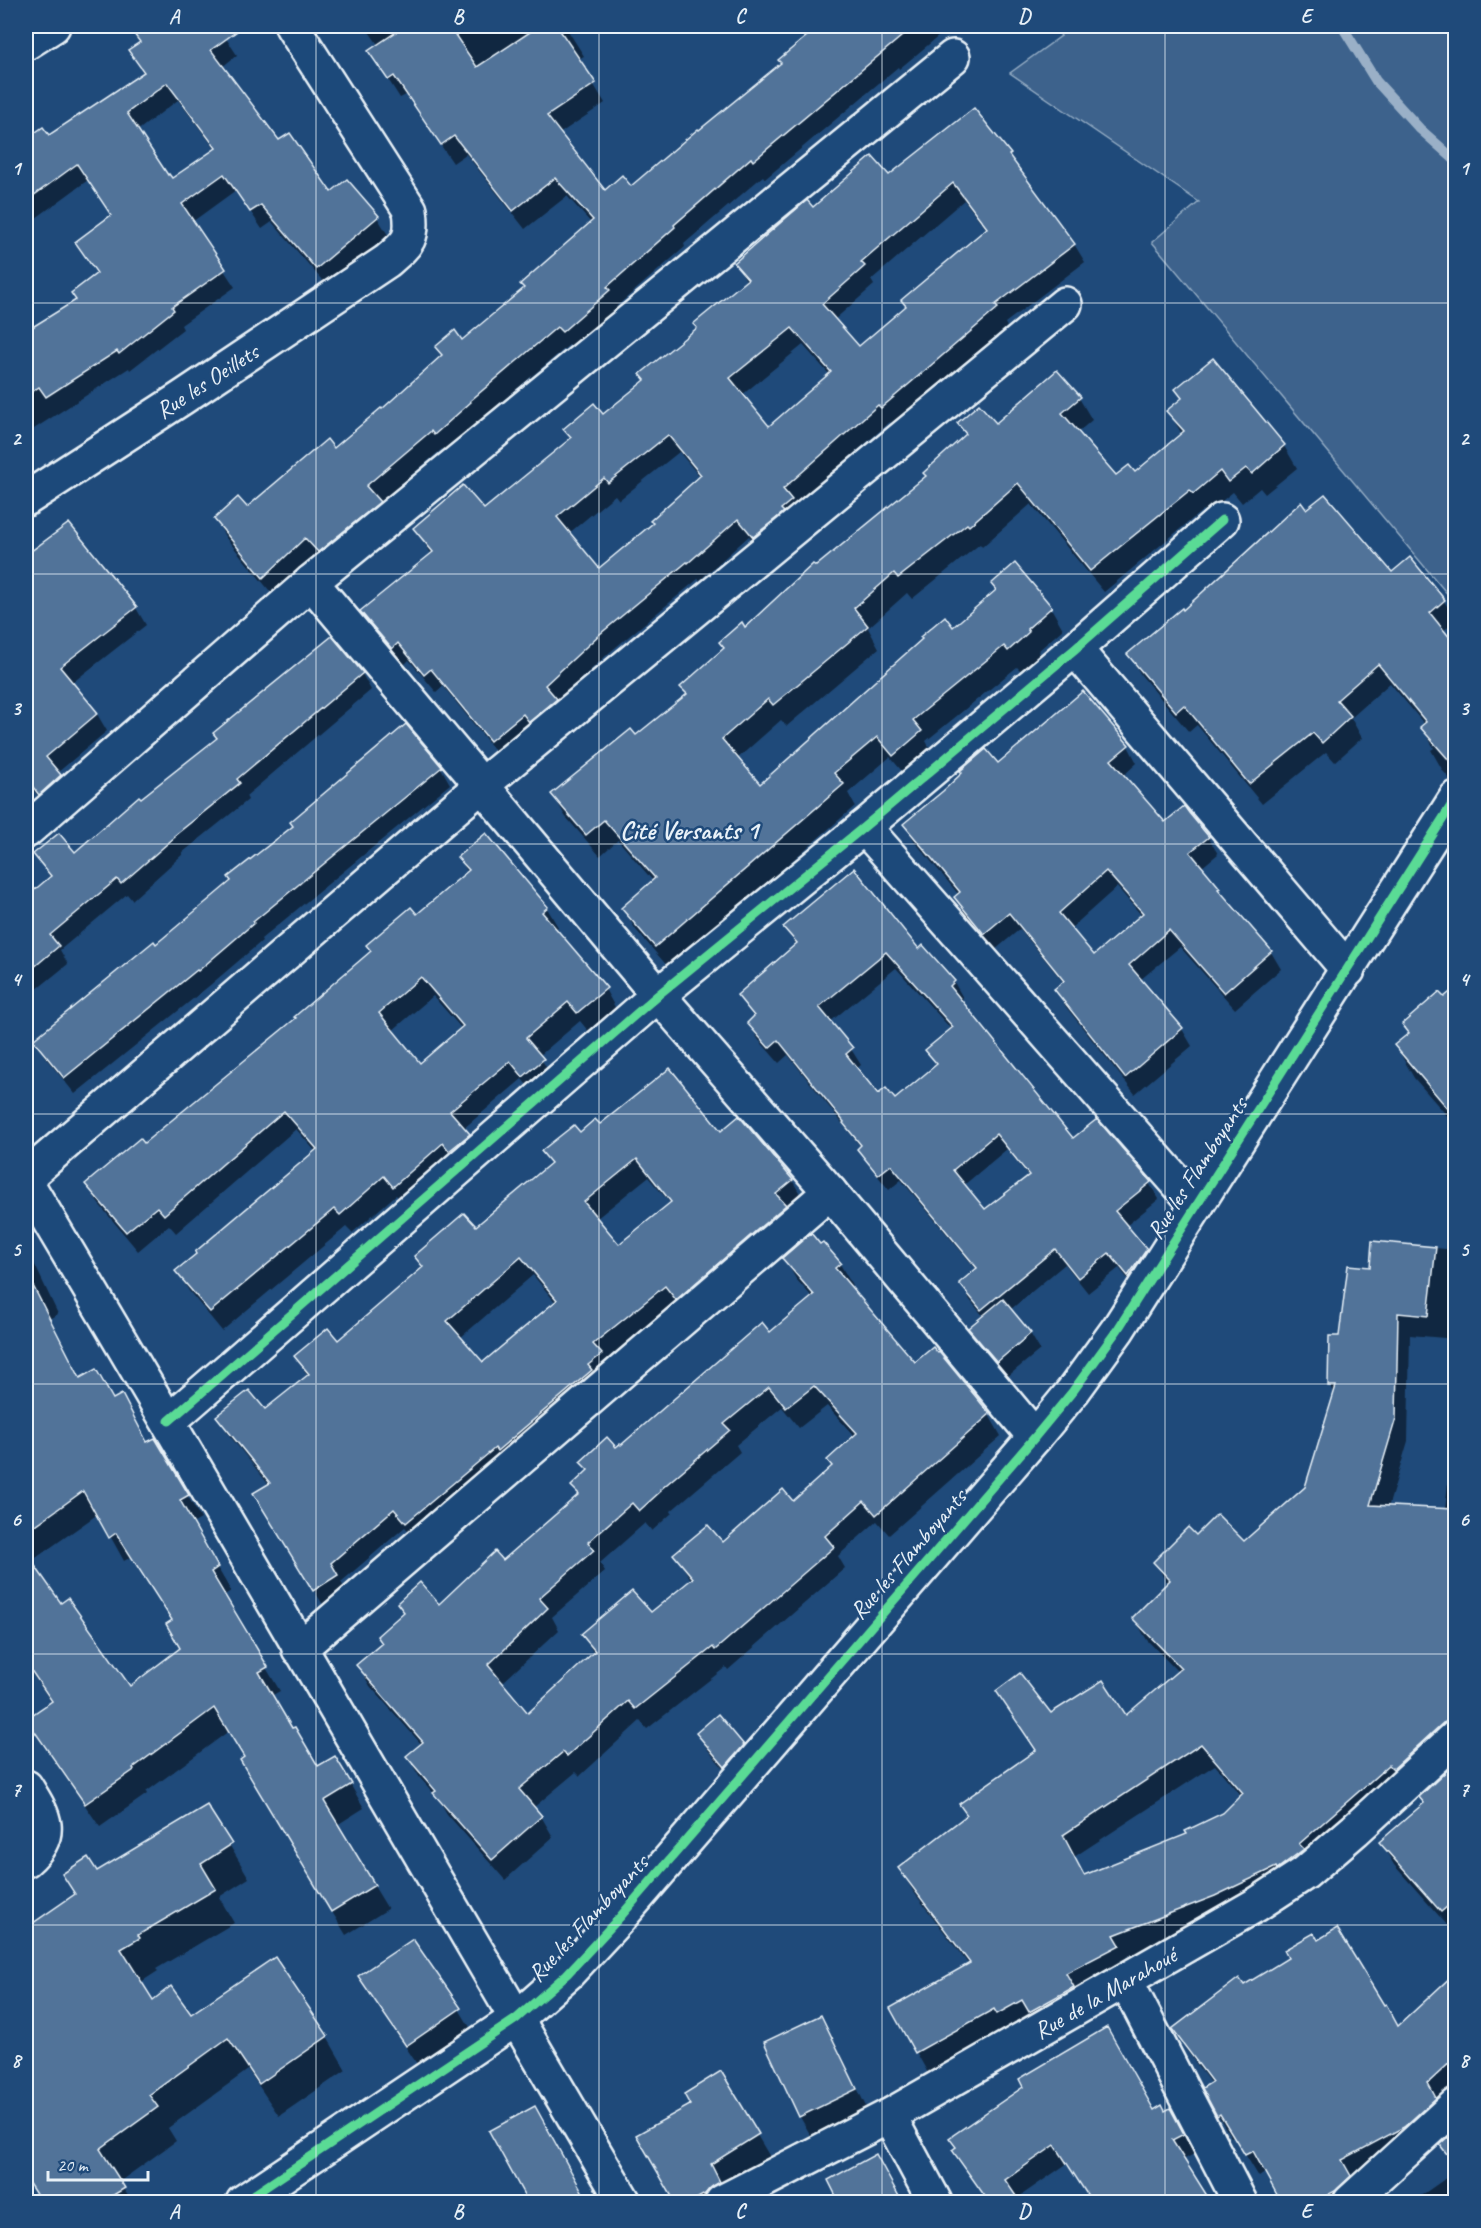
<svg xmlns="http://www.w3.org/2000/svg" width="1481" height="2228" viewBox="0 0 1481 2228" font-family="Caveat,sans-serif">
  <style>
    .green { fill: #3c628c; stroke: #92aac2; stroke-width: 1.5 }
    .shadow { fill: #0007; fill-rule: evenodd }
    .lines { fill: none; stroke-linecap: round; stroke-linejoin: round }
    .stream { stroke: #9ab0c7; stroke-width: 10 }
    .building { fill: #517399; stroke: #e8f1f8; stroke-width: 1.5; fill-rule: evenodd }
    .minor-casing { stroke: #e8f1f8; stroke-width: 38 }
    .minor { stroke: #1f4a7a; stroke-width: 33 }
    .cycleway-casing { stroke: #1f4a7a; stroke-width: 13 }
    .cycleway { stroke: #5adb95; stroke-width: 9 }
    .grid { fill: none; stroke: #e8f1f8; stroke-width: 1.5; stroke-opacity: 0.55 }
    .labels { text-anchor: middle; stroke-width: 5; stroke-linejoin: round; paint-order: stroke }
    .street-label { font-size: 24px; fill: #e8f1f8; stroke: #1f4a7a }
    .neighbourhood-label { font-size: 26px; font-weight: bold; fill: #e8f1f8; stroke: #1f4a7a }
    .neatline { fill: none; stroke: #e8f1f8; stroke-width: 2 }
    .grid-label { font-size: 20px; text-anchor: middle; font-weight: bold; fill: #e8f1f8 }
  </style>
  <rect width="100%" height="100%" fill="#1f4a7a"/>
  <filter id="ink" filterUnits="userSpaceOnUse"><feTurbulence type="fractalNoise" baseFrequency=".0167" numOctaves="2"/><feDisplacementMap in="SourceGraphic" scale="12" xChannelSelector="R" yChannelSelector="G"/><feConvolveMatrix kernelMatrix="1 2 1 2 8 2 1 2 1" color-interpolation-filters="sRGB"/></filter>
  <g filter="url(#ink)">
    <!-- green -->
    <path class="green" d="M1054,26H1455V603L1152,242L1199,202L1010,73L1061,36Z"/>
    <!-- shadow -->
    <g class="shadow">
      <path d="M129,26H218L237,55L222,67L279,142L330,195L377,217L388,235L327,286L272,222L262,229L236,190L192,222L235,287L181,325L183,329L130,370L129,368L26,434V333L77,301L97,275L77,242L112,217L88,180L36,218L31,211L26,215V141L43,129L49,137L144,74L130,51L140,44ZM178,100L216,150L171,180L167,177L137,131Z"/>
      <path d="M365,26H565L584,56L578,59L605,103L559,134L605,192L631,188L782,64L780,60L821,26H951L899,69L898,67L765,179L763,176L684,244L685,247L617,306L619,310L574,350L569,345L480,420L481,422L446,453L442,449L379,503L389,522L274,596L226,538L215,519L247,509L334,450L382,411L442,357L437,347L462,342L525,289L522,284L592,224L567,196L525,229L466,154L453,163L406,95L400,98L370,51L379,46Z"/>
      <path d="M974,110L1010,155L1019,171L1074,244L1085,262L1005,323L1007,327L892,425L890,422L794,506L801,519L764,554L749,536L700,580L698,579L610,652L556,702L566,718L501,758L443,686L436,692L409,660L403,666L373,630L362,612L432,555L415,528L484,511L571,440L565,429L603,417L646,381L747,282L736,263L813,209L889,177ZM964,200L987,230L907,307L859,348L834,320L874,285L871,280ZM803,345L830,375L769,428L742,395ZM679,452L701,478L654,524L599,570L568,534L615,495L619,500Z"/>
      <path d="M1213,360L1284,446L1297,468L1265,494L1260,488L1242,503L1233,492L1206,514L1203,510L1104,592L1031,504L982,547L980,544L912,599L907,593L868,628L879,648L787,726L781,720L737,759L760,786L953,629L1051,608L1063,629L1038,651L1040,654L1021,671L1017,667L926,741L933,754L907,777L890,757L848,793L855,806L669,968L636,930L623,909L654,882L618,840L600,856L565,816L553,794L635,737L687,696L682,687L745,629L815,568L927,477L967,436L959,424L996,425L1079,398L1092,420L1077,433L1115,478L1135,474L1182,434L1168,411L1182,399L1177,389Z"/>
      <path d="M1306,511L1392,574L1444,601L1456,621L1443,631L1456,646V786L1443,771L1431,750L1434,748L1422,727L1425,725L1390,683L1351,718L1362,738L1335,762L1326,752L1262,804L1197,725L1189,732L1141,675L1129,654Z"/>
      <path d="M69,525L136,608L146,625L72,683L97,714L107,731L57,773L70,793L50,811L34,791L26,799V558Z"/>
      <path d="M362,674L371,690L246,796L248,800L182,853L183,854L132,900L127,894L60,950L68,964L26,998V909L29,906L26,899L51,878L35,855L75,854L141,801Z"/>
      <path d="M1083,693L1128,746L1137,763L1123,776L1165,824L1208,837L1218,854L1201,868L1271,952L1281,969L1235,1009L1180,947L1140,980L1182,1029L1192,1046L1135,1094L1066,1007L1056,990L1064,983L1020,929L995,950L966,915L956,898L959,895L915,842L905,825L997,766ZM1117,887L1142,916L1094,957L1070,929Z"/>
      <path d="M406,726L441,768L450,784L261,939L262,941L209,986L75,1094L45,1057L35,1040L156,946Z"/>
      <path d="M459,857L547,908L558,927L555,930L605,989L616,1009L589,1032L580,1021L539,1056L554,1079L535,1095L522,1079L463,1129L479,1154L405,1205L396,1195L352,1233L346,1227L222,1331L189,1291L177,1272L316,1152L296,1129L176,1233L169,1225L138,1251L98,1203L87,1184L144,1146L297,1019L372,952L368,945L417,917L468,873ZM433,996L462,1029L420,1065L392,1031Z"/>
      <path d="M785,927L919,951L954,982L963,998L960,1001L1073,1140L1149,1183L1159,1199L1126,1226L1145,1250L1155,1266L1138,1291L1119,1268L1088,1293L1065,1264L1010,1310L1030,1333L1040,1350L1007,1377L980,1345L970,1328L984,1317L970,1300L961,1284L977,1270L901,1180L889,1190L869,1165L859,1149L861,1147L788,1055L779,1063L758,1039L749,1023L754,1018L739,996L797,946ZM896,968L952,1030L927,1050L937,1066L895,1101L878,1096L856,1069L861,1065L851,1049L830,1022ZM1007,1149L1029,1177L985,1211L964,1185Z"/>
      <path d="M1456,990V1126L1414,1078L1396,1046L1409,1034L1404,1024L1444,999Z"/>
      <path d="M599,1126L721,1133L792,1180L803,1199L605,1362L612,1373L418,1541L405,1527L341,1582L348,1594L325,1608L266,1512L269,1485L229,1435L218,1417L265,1411L308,1377L296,1356L338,1342L423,1269L416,1256L475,1228L551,1165L543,1152L579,1134ZM648,1177L671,1204L619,1246L596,1219ZM533,1275L556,1303L483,1364L460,1338Z"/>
      <path d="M1374,1242L1456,1250V1339L1410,1335L1408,1441L1388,1508L1445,1510L1456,1409V1746L1228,1918L1126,1957L1131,1968L929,2075L892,2008L969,1965L913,1891L900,1869L968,1816L1037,1751L998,1691L1051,1715L1126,1717L1178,1672L1147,1640L1134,1618L1168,1585L1155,1562L1196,1537L1244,1543L1307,1487L1335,1395L1329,1385L1341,1338L1371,1269ZM1215,1765L1242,1797L1224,1814L1189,1835L1084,1877L1074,1857Z"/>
      <path d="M26,1246L58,1314L49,1319L80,1379L113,1401L147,1443L155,1440L201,1519L192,1524L231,1591L223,1596L280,1691L271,1696L318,1769L335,1758L364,1808L337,1825L388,1909L346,1935L255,1784L245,1758L229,1731L146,1792L147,1794L100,1827L42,1743L28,1719L52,1703L26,1665ZM98,1514L124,1561L131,1557L173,1621L182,1649L130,1688L60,1605L30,1562Z"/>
      <path d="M784,1258L840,1264L852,1285L849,1287L915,1364L939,1354L989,1415L1001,1436L889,1535L877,1521L838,1556L845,1568L728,1670L726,1667L647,1729L640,1721L580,1776L576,1772L533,1808L541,1816L553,1837L505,1880L447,1814L438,1798L420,1778L408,1757L422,1745L370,1686L358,1665L383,1644L404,1613L399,1603L439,1607L503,1562L579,1496L573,1486L588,1472L582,1462L621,1447L770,1334L813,1298L796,1279ZM827,1406L855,1437L833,1467L793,1503L723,1544L675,1555L692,1581L650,1614L583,1635L594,1654L528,1715L501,1684L559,1630L552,1617L605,1571L600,1563L645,1523L652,1531L672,1513L671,1511L740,1452L736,1445L782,1407L799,1428Z"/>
      <path d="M698,1734L743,1746L752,1762L735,1782L708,1750Z"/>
      <path d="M1456,1765V1933L1455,1934L1394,1865L1381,1842L1425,1804L1420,1797Z"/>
      <path d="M207,1807L249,1878L219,1897L234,1923L156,1969L158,1971L141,1982L153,2002L191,2016L274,1960L327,2037L346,2070L279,2116L248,2070L168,2128L176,2141L119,2182L132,2202H43L26,2176V1930L76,1895L97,1873Z"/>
      <path d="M1456,1975V2091L1359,2202H1283L1266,2172L1259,2177L1234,2136L1231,2137L1218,2115L1211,2084L1187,2051L1174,2029L1243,1987L1398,2027Z"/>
      <path d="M360,1977L459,2009L474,2034L421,2070L375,2001Z"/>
      <path d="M821,2017L835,2042L870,2115L814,2141L800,2117L766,2043Z"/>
      <path d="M1154,2112L1181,2129L1194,2154L1183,2160L1206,2197L1209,2195L1214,2202H1092L1068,2163L1016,2199L1018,2202H988L954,2150Z"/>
      <path d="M491,2132L548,2133L587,2202H530Z"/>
      <path d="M638,2135H757L770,2157L722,2187L731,2202H676Z"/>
      <path d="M1454,2135L1456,2138V2169L1442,2146Z"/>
      <path d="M1456,2171V2202H1400L1407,2196L1412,2202Z"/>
      <path d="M888,2178L901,2202H840L830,2181Z"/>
    </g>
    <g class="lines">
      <!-- stream -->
      <path class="stream" d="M1342,26L1376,81L1420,129L1456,161"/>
    </g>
    <!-- building -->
    <g class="building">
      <path d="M128,26H244L211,50L279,140L290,133L331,192L347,179L379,216L316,269L261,205L250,212L224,174L182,204L226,269L172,307L174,310L119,354L117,351L46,397L39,387L26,396V331L76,300L71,293L97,273L75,242L111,215L77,164L26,201V139L43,127L49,135L144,72L128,50L140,42ZM167,83L216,148L172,178L169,174L168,175L127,113Z"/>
      <path d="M405,26H449L477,67L539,26H557L596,83L547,116L605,190L622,175L631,186L698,129L699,130L781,63L778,60L819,26H914L753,161L751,158L674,225L675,227L607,287L610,290L562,332L557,327L470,401L471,402L434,435L431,431L366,486L380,502L318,552L305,538L263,578L214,519L238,497L247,507L327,439L334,448L381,408L382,409L442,355L435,347L455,330L462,340L524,288L520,284L593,220L555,178L513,211L454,136L441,145L394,76L388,80L368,51Z"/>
      <path d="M974,108L1011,154L1009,155L1075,244L995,305L998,308L881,408L878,405L783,489L792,500L781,509L784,512L753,537L738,519L688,563L687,562L600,634L545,685L557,699L529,722L523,714L490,741L431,669L424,675L398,643L392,649L360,611L433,552L413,528L463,485L484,509L571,438L563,429L594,403L603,414L645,380L640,374L697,328L693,324L748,279L734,263L786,218L807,200L813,207L872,156L889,175ZM953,183L987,228L901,300L906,306L859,346L822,304L865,266L861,262ZM792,328L831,372L769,426L730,378ZM668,435L701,475L650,521L653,523L599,568L557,517L604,478L608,483Z"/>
      <path d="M1213,358L1285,445L1252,474L1246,468L1228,482L1220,471L1193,494L1190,490L1090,571L1018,483L969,526L967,524L898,578L894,573L854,608L868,626L773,705L768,699L722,739L760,784L922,639L920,637L945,616L953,627L996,590L991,584L1015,563L1052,607L1027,629L1029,632L1008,651L1004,646L913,720L922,731L893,756L877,737L834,773L844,784L655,947L621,908L655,878L604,820L586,835L551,794L631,729L636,735L687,694L680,687L724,648L719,642L742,622L745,627L813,564L816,566L926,476L923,473L966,434L957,423L979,404L996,423L1057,370L1081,397L1062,413L1116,475L1129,465L1135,472L1184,431L1166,411L1182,398L1175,389Z"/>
      <path d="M1325,494L1392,572L1410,557L1445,600L1430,613L1455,644V767L1420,727L1426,722L1378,664L1337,700L1351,716L1322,743L1313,733L1249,784L1184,705L1176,712L1127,654L1182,608L1183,610L1301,502L1306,509Z"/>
      <path d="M69,523L137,607L60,667L98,713L46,757L61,775L39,795L26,778V555Z"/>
      <path d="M332,636L363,673L237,779L240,783L174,836L175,837L121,884L117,879L50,935L59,946L26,974V897L51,876L33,854L59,833L75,852L139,796L141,798L217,738L213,733Z"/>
      <path d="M1083,691L1129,745L1111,760L1165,822L1184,806L1189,813L1209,837L1190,852L1220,888L1218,889L1272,951L1224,993L1169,930L1129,965L1183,1028L1125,1078L1054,989L1064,981L1009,913L984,934L954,897L960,892L903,824L943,791L962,773L960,771L986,749L998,763ZM1106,871L1143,913L1094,955L1059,913Z"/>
      <path d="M406,724L442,767L253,922L254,923L198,971L197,970L64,1078L33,1040L154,941L156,944L231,881L228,877L293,826L290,822Z"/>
      <path d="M486,833L548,907L542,912L607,988L577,1013L568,1002L526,1038L544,1059L523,1077L510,1061L450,1111L470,1134L449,1151L443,1143L393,1187L384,1176L340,1215L334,1209L210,1312L175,1271L196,1254L195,1252L317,1149L284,1111L164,1215L157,1207L126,1232L85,1184L140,1138L144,1143L296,1018L294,1017L371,951L366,945L411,907L417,914L469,870L457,857ZM421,977L463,1026L420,1063L379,1013Z"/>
      <path d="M854,868L919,949L923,945L955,981L950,986L1073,1138L1097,1119L1151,1182L1115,1211L1147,1249L1128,1276L1109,1253L1078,1278L1055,1249L981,1310L959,1283L977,1268L891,1165L878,1175L857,1149L861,1145L843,1123L844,1122L778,1040L769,1048L747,1023L754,1016L737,995L797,943L783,927ZM886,952L953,1027L925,1050L937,1064L895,1099L886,1088L878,1094L846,1054L853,1048L819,1007ZM996,1134L1029,1175L985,1209L953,1170Z"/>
      <path d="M1455,988V1117L1394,1045L1409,1033L1402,1024L1439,992L1444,997Z"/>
      <path d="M670,1068L721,1131L739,1116L793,1180L776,1194L786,1205L676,1300L665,1286L593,1344L602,1354L588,1365L592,1370L497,1451L495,1448L406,1523L394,1509L331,1563L338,1575L313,1591L253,1493L270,1483L216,1416L249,1390L265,1409L309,1374L294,1356L328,1328L338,1340L423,1267L414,1256L464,1213L476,1226L551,1163L541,1151L574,1125L580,1132L595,1119L600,1124ZM637,1159L671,1202L619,1244L584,1202ZM521,1257L557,1300L483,1362L447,1321Z"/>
      <path d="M811,1233L820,1244L823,1242L841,1263L835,1268L915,1362L933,1347L938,1353L939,1352L990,1414L876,1515L864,1501L825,1536L834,1547L715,1650L713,1647L635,1709L628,1701L567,1756L563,1752L519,1789L542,1816L492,1860L433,1793L436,1791L406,1756L423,1742L356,1665L382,1643L377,1636L404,1612L397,1603L420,1582L439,1604L495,1551L503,1560L579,1494L571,1486L588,1470L580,1462L607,1437L616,1447L620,1444L621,1445L762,1322L770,1332L814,1295L782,1258ZM814,1386L857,1433L827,1460L832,1466L793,1501L783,1489L723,1542L708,1525L673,1554L693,1578L651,1612L632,1591L581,1634L595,1651L528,1713L488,1665L548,1608L539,1598L594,1550L588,1542L632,1503L639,1511L661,1491L660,1490L730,1430L724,1424L769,1387L786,1408Z"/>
      <path d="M1372,1241L1436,1247L1428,1316L1398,1313L1396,1418L1370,1505L1455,1509V1719L1443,1723L1393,1769L1389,1765L1299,1844L1304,1849L1277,1869L1276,1867L1215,1896L1114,1935L1120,1945L1066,1973L1074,1987L1029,2012L1022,2000L997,2014L994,2009L915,2053L890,2008L970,1963L898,1868L967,1815L959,1804L1036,1750L996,1691L1020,1673L1051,1713L1103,1680L1126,1715L1181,1668L1132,1618L1170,1580L1153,1562L1188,1527L1196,1535L1217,1514L1244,1541L1305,1487L1336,1386H1328L1329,1336H1339L1348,1265L1370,1267ZM1201,1744L1243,1793L1223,1813L1185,1831L1187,1834L1084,1875L1063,1835Z"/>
      <path d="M26,1272L80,1378L96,1369L113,1399L122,1394L147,1442L155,1438L189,1495L180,1500L218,1567L211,1572L268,1667L259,1672L292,1728L295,1727L318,1766L335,1756L352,1784L324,1801L375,1885L331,1912L240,1760L244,1757L214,1708L133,1768L134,1770L85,1804L26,1719L52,1701L26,1663V1553L61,1603L68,1598L130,1686L180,1648L166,1624L172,1620L116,1533L109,1538L83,1491L26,1532Z"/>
      <path d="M1003,1299L1031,1333L997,1362L968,1328Z"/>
      <path d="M718,1714L744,1745L725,1767L696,1733Z"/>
      <path d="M1455,1763V1900L1441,1912L1379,1842L1424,1803L1419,1797Z"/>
      <path d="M207,1805L232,1844L201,1864L216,1889L138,1935L140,1938L121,1949L153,2000L171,1986L191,2014L275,1957L328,2036L259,2084L228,2038L149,2095L158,2107L100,2149L125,2188L102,2202H41L26,2179V1928L75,1894L62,1874L88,1857L97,1871Z"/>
      <path d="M1337,1928L1384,2005L1386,2004L1398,2026L1455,1973V2058L1428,2083L1436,2098L1404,2127L1342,2160L1351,2176L1335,2191L1315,2202H1281L1253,2151L1245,2155L1220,2114L1217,2116L1202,2088L1212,2082L1172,2029L1239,1978L1244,1985L1288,1958L1284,1950L1314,1933L1318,1940Z"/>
      <path d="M413,1939L461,2008L406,2046L358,1976Z"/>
      <path d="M821,2015L857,2089L799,2117L764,2042Z"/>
      <path d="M1107,2027L1154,2110L1162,2105L1165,2111L1170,2108L1184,2134L1172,2140L1211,2202H1092L1055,2145L1005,2180L1020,2202H989L952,2150L956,2147L949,2138L1023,2087L1019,2079Z"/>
      <path d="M721,2071L759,2134L711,2164L720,2182L713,2186L705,2194L691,2202H675L636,2135L690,2105L684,2094Z"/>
      <path d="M535,2106L588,2202H528L489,2131Z"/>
      <path d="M1454,2132L1455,2162L1454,2163L1440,2145Z"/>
      <path d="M876,2154L902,2202H839L828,2180Z"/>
    </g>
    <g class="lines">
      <!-- minor casing -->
      <g class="minor-casing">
        <g id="minor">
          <path d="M26,43L53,26"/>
          <path d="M26,499L182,398L387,261C408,243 414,239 410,210L292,26"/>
          <path d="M311,582L658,995L830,1192L1035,1437"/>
          <path d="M1075,649L1348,970"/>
          <path d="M864,827L1197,1205"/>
          <path d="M26,831L311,582L953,57"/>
          <path d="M26,1177L482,785L1065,304"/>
          <path d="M26,1182C228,1520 424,1863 624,2202"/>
          <path d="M169,1421L658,995L864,827L1075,649L1222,520"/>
          <path d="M299,1649L830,1192"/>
          <path d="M26,1787C44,1816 56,1834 26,1860"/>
          <path d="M1126,1981L1240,2202"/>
          <path d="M889,2116L935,2202"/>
          <path d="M243,2202L516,2019L567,1974L620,1917L1035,1437L1073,1391L1118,1329L1456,798"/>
          <path d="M722,2202L889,2116L1256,1905L1305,1873L1355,1830L1456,1737"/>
          <path d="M1350,2202L1456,2105"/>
        </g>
      </g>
      <!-- minor -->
      <use href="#minor" class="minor"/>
      <!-- cycleway casing -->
      <g class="cycleway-casing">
        <g id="cycleway">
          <path d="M169,1421L658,995L864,827L1075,649L1222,520"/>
          <path d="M243,2202L516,2019L567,1974L620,1917L1035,1437L1073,1391L1118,1329L1456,798"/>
        </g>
      </g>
      <!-- cycleway -->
      <use href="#cycleway" class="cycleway"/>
    </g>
  </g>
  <!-- grid -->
  <path class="grid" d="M316,26V2202M599,26V2202M882,26V2202M1165,26V2202M26,303H1456M26,574H1456M26,844H1456M26,1114H1456M26,1384H1456M26,1654H1456M26,1925H1456"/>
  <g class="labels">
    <!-- street labels -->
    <g class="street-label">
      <text transform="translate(207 381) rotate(-33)" y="8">Rue les Oeillets</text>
      <text transform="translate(1197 1168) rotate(-57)" y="8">Rue les Flamboyants</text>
      <text transform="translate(908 1554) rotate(-49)" y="8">Rue les Flamboyants</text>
      <text transform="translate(588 1918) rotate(-47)" y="8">Rue les Flamboyants</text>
      <text transform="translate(1105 1993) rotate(-30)" y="8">Rue de la Marahoué</text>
    </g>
    <!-- neighbourhood labels -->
    <g class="neighbourhood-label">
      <text x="689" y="839">Cité Versants 1</text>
    </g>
  </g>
  <!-- margin -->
  <rect width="1481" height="2228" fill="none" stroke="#1f4a7a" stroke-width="66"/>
  <!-- scale -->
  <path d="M48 2171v9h100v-9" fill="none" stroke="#e8f1f8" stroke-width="3"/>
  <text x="57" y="2171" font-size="18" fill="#e8f1f8" stroke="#1f4a7a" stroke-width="4.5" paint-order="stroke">20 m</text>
  <rect x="33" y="33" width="1415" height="2162" class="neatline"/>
  <g class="grid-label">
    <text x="174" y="23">A</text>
    <text x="458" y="23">B</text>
    <text x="740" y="23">C</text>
    <text x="1024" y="23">D</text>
    <text x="1306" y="23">E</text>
    <text x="16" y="175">1</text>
    <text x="1464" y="175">1</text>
    <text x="16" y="445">2</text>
    <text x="1464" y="445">2</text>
    <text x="16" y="715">3</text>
    <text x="1464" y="715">3</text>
    <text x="16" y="986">4</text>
    <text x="1464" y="986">4</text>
    <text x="16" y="1256">5</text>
    <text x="1464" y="1256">5</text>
    <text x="16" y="1526">6</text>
    <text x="1464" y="1526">6</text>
    <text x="16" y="1796">7</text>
    <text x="1464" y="1796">7</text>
    <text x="16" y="2067">8</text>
    <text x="1464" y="2067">8</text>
    <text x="174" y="2218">A</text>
    <text x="458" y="2218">B</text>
    <text x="740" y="2218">C</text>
    <text x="1024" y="2218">D</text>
    <text x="1306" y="2218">E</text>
  </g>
</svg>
